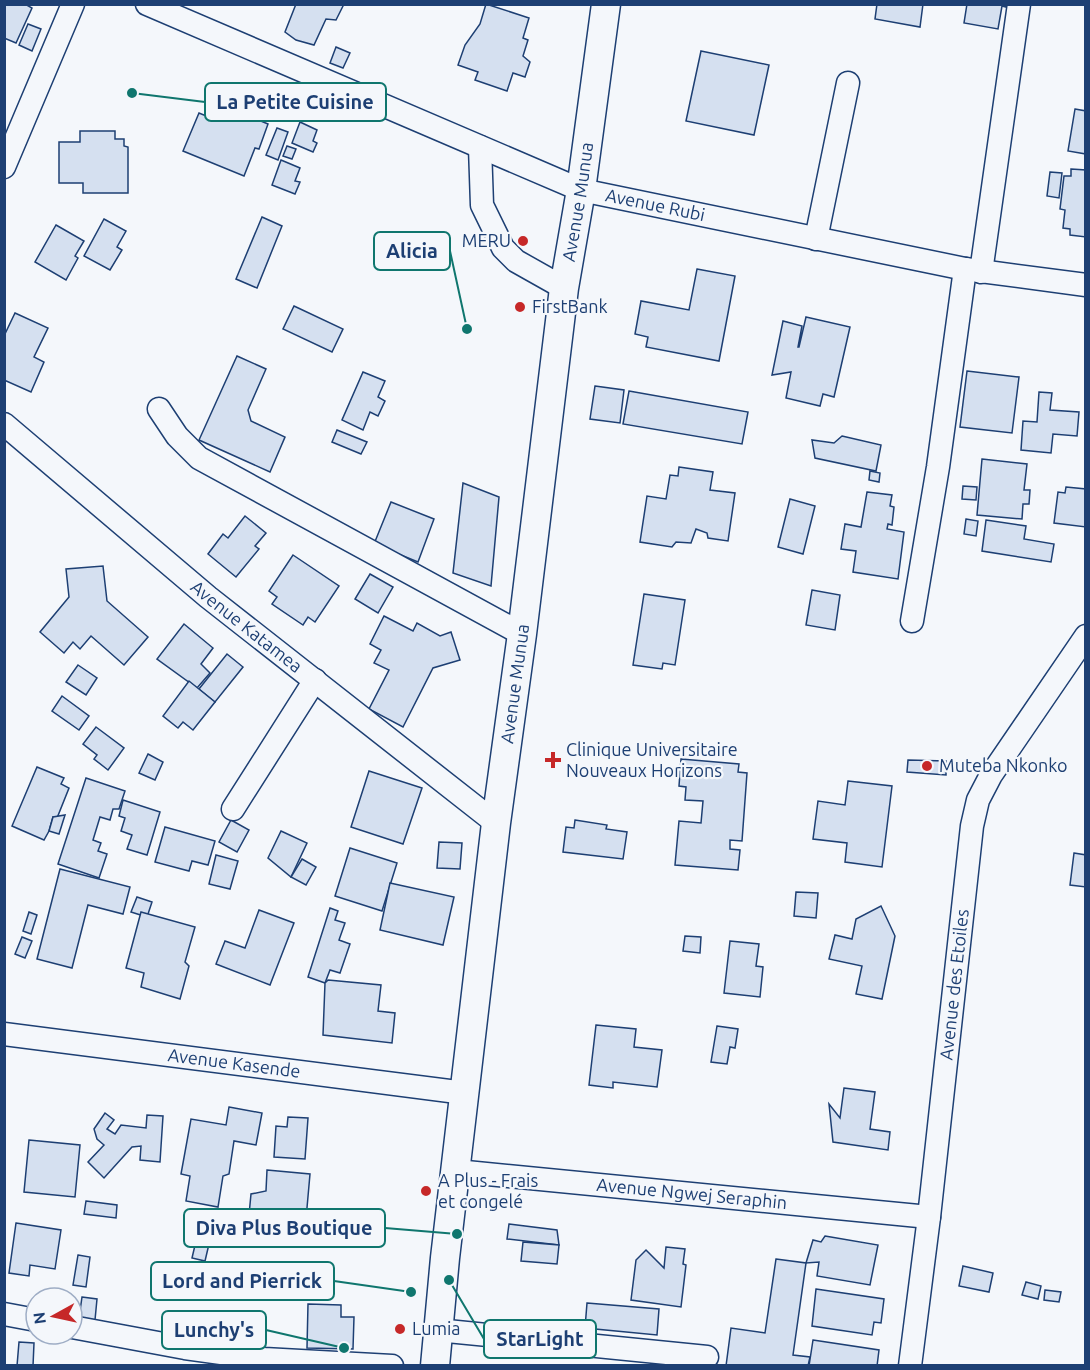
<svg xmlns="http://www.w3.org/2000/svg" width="1090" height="1370" viewBox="0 0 1090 1370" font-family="Ubuntu,sans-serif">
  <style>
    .building { fill: #d5e0f0; stroke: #1d3f73; stroke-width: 1.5 }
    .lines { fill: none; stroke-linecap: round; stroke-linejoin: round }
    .minor-casing { stroke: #1d3f73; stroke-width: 25 }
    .major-casing { stroke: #1d3f73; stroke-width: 31 }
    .minor { stroke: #f4f7fb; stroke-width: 22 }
    .major { stroke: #f4f7fb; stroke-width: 28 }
    .poi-dot { fill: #c62828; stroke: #f4f7fb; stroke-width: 2 }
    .labels { text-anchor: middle; stroke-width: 4.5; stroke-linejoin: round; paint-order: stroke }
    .street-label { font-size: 18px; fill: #1d3f73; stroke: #f4f7fb }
    .poi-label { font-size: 18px; fill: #1d3f73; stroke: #f4f7fb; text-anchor: start }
    .leader { fill: none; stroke: #0f766e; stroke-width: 2 }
    .callout-dot { fill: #0f766e; stroke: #f4f7fb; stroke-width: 2 }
    .callout { fill: #f4f7fb; stroke: #0f766e; stroke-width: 2 }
    .callout-label { font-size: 20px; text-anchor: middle; font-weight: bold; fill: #1d3f73 }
  </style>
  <rect width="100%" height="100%" fill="#f4f7fb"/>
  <!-- building -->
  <g class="building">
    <path d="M4,4H25L32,8L16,43L4,38Z"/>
    <path d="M296,4H344L336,20L326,19L314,45L296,40L285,32Z"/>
    <path d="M486,4L529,18L523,38L528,40L523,56L530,62L525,77L513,73L507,91L475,80L478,72L458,65L465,45L480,24Z"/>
    <path d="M877,4H923L920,27L875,19Z"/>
    <path d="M967,4H1007L1006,7L1002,6L998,29L964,23Z"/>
    <path d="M28,24L41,29L32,51L19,45Z"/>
    <path d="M336,47L350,53L343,68L330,63Z"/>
    <path d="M701,51L769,65L754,135L686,121Z"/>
    <path d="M222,105L268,124L259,149L255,148L244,176L183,151L199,113L216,120Z"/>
    <path d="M1075,109L1086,111V154L1068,151Z"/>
    <path d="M300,122L317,130L313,141L317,143L313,152L292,143Z"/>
    <path d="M277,128L288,132L278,160L266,155Z"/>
    <path d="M80,131H115V139H124V146L128,147V193H83V183H59V142H80Z"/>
    <path d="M287,146L296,149L292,159L283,156Z"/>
    <path d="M281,160L300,168L295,181L300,182L295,194L272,185Z"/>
    <path d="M1071,169L1086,170V237L1070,235V229L1063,228L1065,210L1060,209L1064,176H1071Z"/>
    <path d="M1050,172L1062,173L1059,198L1047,196Z"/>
    <path d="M262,217L282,226L257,288L236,279Z"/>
    <path d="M104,219L126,231L117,247L122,250L110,270L84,256Z"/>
    <path d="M56,225L84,241L75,256L78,258L66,280L35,262Z"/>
    <path d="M697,269L735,276L719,361L646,347L648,337L635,334L641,301L689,310Z"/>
    <path d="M294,306L343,329L332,352L283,329Z"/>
    <path d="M15,313L48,328L34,357L44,362L31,392L4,380V336Z"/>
    <path d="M806,317L850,327L834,397L823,394L820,406L786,398L791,372L772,375L783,321L802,326L798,347H799Z"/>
    <path d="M237,356L266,369L248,410L251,421L285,437L270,472L199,440Z"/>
    <path d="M967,371L1019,377L1012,433L960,427Z"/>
    <path d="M363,372L385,381L378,397L385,401L378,416L370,412L363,430L342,420Z"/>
    <path d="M595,386L624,390L620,423L590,419Z"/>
    <path d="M629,391L748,412L742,444L623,424Z"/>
    <path d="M1039,392L1052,393L1050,410L1079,412L1077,436L1053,434L1051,453L1021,450L1023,421L1037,422Z"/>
    <path d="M337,430L367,442L361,454L332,442Z"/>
    <path d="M842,436L881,445L876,471L815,458L812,440L834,443Z"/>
    <path d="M982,459L1027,464L1024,490H1030L1029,504H1023L1022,519L977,515Z"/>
    <path d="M679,467L713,472L710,490L735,493L728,541L708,538L707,533L696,529L691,543L676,542L672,547L640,542L647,496L666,499L670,475L678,476Z"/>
    <path d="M870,471L880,473L879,482L869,480Z"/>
    <path d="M463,483L499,497L491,586L453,573Z"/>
    <path d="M963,486L977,487L976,500L962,499Z"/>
    <path d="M1066,487L1086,489V527L1054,523L1058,492L1065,493Z"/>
    <path d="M867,492L892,495L890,506L894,507L892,525L888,524L887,529L904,532L898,579L853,572L856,551L841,549L845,524L861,527Z"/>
    <path d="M790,499L815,506L803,554L778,547Z"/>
    <path d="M391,502L434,519L418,562L374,544Z"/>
    <path d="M245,516L266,533L255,546L259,549L236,577L208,554L223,534L228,538Z"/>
    <path d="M966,519L978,521L976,536L964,534Z"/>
    <path d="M986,520L1026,526L1024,539L1054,544L1051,562L982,551Z"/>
    <path d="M293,555L339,586L315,622L308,617L303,625L272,604L277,597L269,591Z"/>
    <path d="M103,566L107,601L148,637L124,665L91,636L80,649L73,642L64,653L40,632L69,597L66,569Z"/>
    <path d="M370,574L393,587L378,613L355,599Z"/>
    <path d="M812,590L840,595L835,630L806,625Z"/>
    <path d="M644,594L685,600L675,665L663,663L662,669L633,665Z"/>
    <path d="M384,616L413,631L417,623L440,636L451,632L460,660L433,668L403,727L369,709L389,670L374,663L381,650L370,644Z"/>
    <path d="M184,624L213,648L201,664L210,673L197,688L157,659Z"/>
    <path d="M227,654L243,667L215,702L199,689Z"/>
    <path d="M78,665L97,678L86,695L66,682Z"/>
    <path d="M189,681L215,702L193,730L183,722L178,728L163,716Z"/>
    <path d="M62,696L89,716L79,730L52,711Z"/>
    <path d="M96,727L124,748L108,770L94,759L97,755L83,744Z"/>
    <path d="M148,754L163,762L155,780L139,773Z"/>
    <path d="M681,759L739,764L738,772L747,773L742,841L730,840V849L740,850L738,870L675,865L679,821L701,823L703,801L685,800L686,787L679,786Z"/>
    <path d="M908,760L946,761V775L907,772Z"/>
    <path d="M37,767L64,778L61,784L69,788L57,818L53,817L49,831L44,840L12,826Z"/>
    <path d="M369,771L422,788L403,844L351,827Z"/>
    <path d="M86,778L125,791L119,809H113L110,820L100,817L93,840L101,843L98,851L107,854L99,878L58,864Z"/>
    <path d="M848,781L892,786L882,867L845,862L847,843L813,839L818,801L845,805Z"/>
    <path d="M123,800L160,812L147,855L127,849L132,835L121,831L125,818L119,816Z"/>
    <path d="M65,815L59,834L49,831L53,817Z"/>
    <path d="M231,820L249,830L237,852L219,842Z"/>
    <path d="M575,820L607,825L606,829L627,832L623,859L563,852L566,827L574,828Z"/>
    <path d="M165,827L215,841L208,865L192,861L189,871L155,862Z"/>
    <path d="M281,831L307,843L291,877L268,858Z"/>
    <path d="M439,842L462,843L460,869L437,868Z"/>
    <path d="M350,848L397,863L382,911L335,896Z"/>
    <path d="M1074,853L1086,855V887L1070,885Z"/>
    <path d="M216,855L238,861L230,889L209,884Z"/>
    <path d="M302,859L316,867L306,885L291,877Z"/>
    <path d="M60,869L130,887L123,914L88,905L72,968L37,959Z"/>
    <path d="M390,883L454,897L443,945L380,930Z"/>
    <path d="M796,892L818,893L816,918L794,916Z"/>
    <path d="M137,897L152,902L147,917L131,912Z"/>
    <path d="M881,906L895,936L882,999L856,994L862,966L829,959L835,935L852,939L856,919Z"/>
    <path d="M330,908L338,911L335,920L345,923L339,940L350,944L340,973L330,970L325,983L308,977Z"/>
    <path d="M259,910L294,923L270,985L216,964L225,941L245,948Z"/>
    <path d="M29,912L37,915L31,934L23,931Z"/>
    <path d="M141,912L195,927L185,962L189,966L180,999L141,987L144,973L126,968Z"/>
    <path d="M685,936L701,937L700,953L683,951Z"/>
    <path d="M22,937L32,941L25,958L15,954Z"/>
    <path d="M730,941L759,944L756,966L763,967L760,997L724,993Z"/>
    <path d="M328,980L381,985L378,1011L395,1013L392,1043L323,1035L325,983Z"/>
    <path d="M596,1025L636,1029L634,1047L662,1050L657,1087L613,1082V1088L589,1085Z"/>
    <path d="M717,1026L738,1029L735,1048L730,1047L727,1064L711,1062Z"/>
    <path d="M844,1088L875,1092L870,1129L890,1132L888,1150L833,1142L829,1104L840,1118Z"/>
    <path d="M229,1107L262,1113L256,1145L234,1141L229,1174L223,1176L218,1207L186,1201L190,1176L181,1174L191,1119L226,1125Z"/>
    <path d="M105,1113L114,1120L107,1129L115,1134L121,1125L146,1128L147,1115L163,1116L160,1162L140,1160L141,1146L132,1147L104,1178L88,1162L104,1145L97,1139L94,1129Z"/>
    <path d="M288,1117L308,1118L305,1159L274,1157L276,1126L287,1127Z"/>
    <path d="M29,1140L80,1145L75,1197L24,1192Z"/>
    <path d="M267,1170L310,1174L306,1219L249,1215L251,1194L266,1191Z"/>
    <path d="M86,1201L117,1205L116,1218L84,1214Z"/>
    <path d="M16,1223L61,1230L55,1269L30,1265L29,1276L9,1273Z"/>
    <path d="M509,1224L557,1230L559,1245L507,1239Z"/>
    <path d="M825,1236L878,1245L870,1285L817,1276L819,1262L806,1263L813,1240L821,1242Z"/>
    <path d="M196,1241L209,1244L205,1261L192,1258Z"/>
    <path d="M523,1242L559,1245L557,1264L521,1261Z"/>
    <path d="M666,1247L685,1249L683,1264L686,1265L681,1307L631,1300L636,1260L646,1250L664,1268Z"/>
    <path d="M78,1255L90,1257L86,1287L73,1285Z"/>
    <path d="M776,1259L806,1263L793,1355L810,1357L808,1366H726L731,1328L765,1333Z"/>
    <path d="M963,1266L993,1273L989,1292L959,1286Z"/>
    <path d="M1026,1282L1041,1286L1038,1299L1022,1295Z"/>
    <path d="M816,1289L884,1299L881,1323L874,1322L872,1335L812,1326Z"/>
    <path d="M1045,1290L1061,1292L1059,1302L1044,1300Z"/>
    <path d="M82,1297L97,1299L95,1320L79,1318Z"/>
    <path d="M587,1303L659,1309L657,1335L585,1328Z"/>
    <path d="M308,1304L341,1305V1317H354L353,1349L307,1348Z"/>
    <path d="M813,1340L879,1350L877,1366H809Z"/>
    <path d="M19,1342L34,1343L33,1366H17Z"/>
  </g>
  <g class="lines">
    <!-- minor casing -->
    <g class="minor-casing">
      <g id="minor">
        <path id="s1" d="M147,4L581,190L965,269L1086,285"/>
        <path d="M480,147L482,205L503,248L516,261L564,288"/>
        <path d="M4,167L73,4"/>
        <path d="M816,239L848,83"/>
        <path d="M981,272L1019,4"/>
        <path d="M159,409L177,436L199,458L522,634"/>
        <path id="s2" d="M4,424L208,597L496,823"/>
        <path d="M912,621L938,467L965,269"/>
        <path d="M233,809L315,680"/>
        <path id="s3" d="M4,1034L465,1093"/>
        <path id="s4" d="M456,1171L929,1217"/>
        <path d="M4,1314L36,1320"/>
        <path d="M72,1327L185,1348L264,1359L392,1366"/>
        <path d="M437,1330L707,1357"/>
        <path id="s5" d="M910,1366L929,1217L972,826L978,800L991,775L1086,636"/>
      </g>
    </g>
    <!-- major casing -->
    <g class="major-casing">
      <g id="major">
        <path id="s6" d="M435,1366L445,1258L496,823L522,634L564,288L581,190L606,4"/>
      </g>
    </g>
    <!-- minor -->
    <use href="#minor" class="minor"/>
    <!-- major -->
    <use href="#major" class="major"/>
  </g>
  <!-- markers -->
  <g class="poi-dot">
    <circle cx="523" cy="241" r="6"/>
    <circle cx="520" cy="307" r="6"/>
    <path d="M550 751h6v6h6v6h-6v6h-6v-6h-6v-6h6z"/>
    <circle cx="927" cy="766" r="6"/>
    <circle cx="426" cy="1191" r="6"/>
    <circle cx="400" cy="1329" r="6"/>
  </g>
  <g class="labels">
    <!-- street labels -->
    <g class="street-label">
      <text dy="6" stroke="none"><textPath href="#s6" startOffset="1173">Avenue Munua</textPath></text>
      <text dy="6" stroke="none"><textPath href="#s1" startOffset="548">Avenue Rubi</textPath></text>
      <text dy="6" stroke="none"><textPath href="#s2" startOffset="316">Avenue Katamea</textPath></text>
      <text dy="6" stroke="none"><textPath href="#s6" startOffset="687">Avenue Munua</textPath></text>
      <text dy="6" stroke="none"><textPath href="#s5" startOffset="384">Avenue des Etoiles</textPath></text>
      <text dy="6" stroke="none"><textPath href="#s3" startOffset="232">Avenue Kasende</textPath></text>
      <text dy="6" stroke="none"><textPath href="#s4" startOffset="237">Avenue Ngwej Seraphin</textPath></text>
    </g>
    <!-- poi labels -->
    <g class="poi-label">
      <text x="511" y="247" text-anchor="end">MERU</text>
      <text x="532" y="313">FirstBank</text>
      <text x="566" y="756">Clinique Universitaire<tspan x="566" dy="21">Nouveaux Horizons</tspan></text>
      <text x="939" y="772">Muteba Nkonko</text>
      <text x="438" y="1187">A Plus - Frais<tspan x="438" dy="21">et congelé</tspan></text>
      <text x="412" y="1335">Lumia</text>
    </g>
  </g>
  <!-- callouts -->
  <path class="leader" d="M132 93L205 102M467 329L450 251M457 1234L385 1228M411 1292L334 1281M344 1348L266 1330M449 1280L484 1339"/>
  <g class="callout-dot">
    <circle cx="132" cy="93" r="6"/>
    <circle cx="467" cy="329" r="6"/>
    <circle cx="457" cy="1234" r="6"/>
    <circle cx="411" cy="1292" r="6"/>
    <circle cx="344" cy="1348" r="6"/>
    <circle cx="449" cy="1280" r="6"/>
  </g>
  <g class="callout">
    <rect x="205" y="83" width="181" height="38" rx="6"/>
    <rect x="374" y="232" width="76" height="38" rx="6"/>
    <rect x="184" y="1209" width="201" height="38" rx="6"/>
    <rect x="151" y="1262" width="183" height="38" rx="6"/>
    <rect x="162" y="1311" width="104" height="38" rx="6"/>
    <rect x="484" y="1320" width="112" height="38" rx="6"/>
  </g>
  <g class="callout-label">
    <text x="295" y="109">La Petite Cuisine</text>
    <text x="412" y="258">Alicia</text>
    <text x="284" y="1235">Diva Plus Boutique</text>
    <text x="242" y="1288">Lord and Pierrick</text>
    <text x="214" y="1337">Lunchy's</text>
    <text x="540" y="1346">StarLight</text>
  </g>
  <!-- border -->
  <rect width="1090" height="1370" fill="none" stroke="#1d3f73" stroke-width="12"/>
  <!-- north arrow -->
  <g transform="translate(54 1316) rotate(262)"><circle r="28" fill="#f4f7fb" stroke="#9eadc5" stroke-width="1.5"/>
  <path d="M0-4.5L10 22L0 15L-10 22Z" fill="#c62828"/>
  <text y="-9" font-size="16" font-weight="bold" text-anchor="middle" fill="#1d3f73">N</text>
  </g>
</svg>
